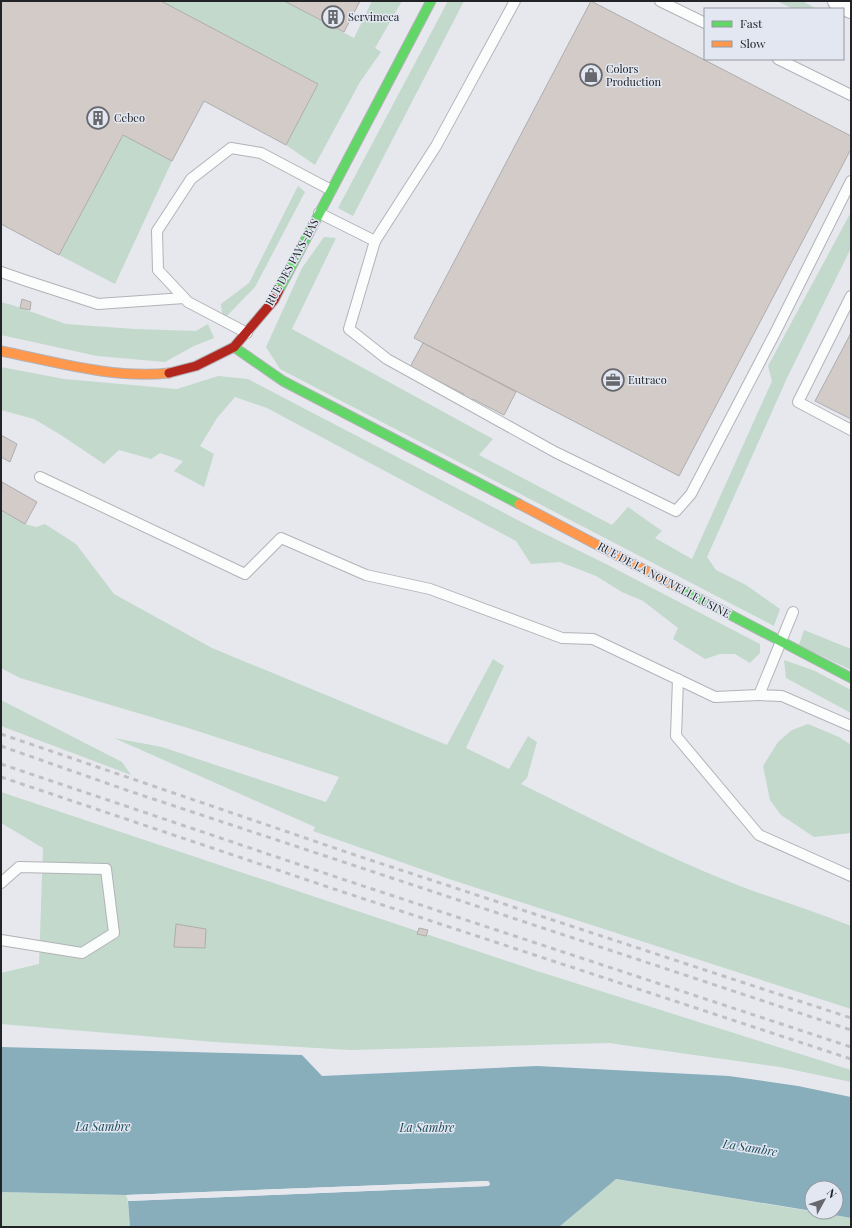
<svg xmlns="http://www.w3.org/2000/svg" width="852" height="1228" viewBox="0 0 852 1228" font-family="'Playfair Display',serif">
  <style>
    .green { fill: #c2d9cc }
    .water { fill: #88aebc }
    .pier { fill: #e6e8ee }
    .building { fill: #d2cbc8; stroke: #aeadae }
    .lines { fill: none; stroke-linecap: round; stroke-linejoin: round }
    .lane-casing { stroke: #b2b3b8; stroke-width: 12 }
    .street-casing { stroke: #b2b3b8; stroke-width: 22 }
    .fast-casing { stroke: #b2b3b8; stroke-width: 11 }
    .slow-casing { stroke: #b2b3b8; stroke-width: 11 }
    .jam-casing { stroke: #b2b3b8; stroke-width: 11 }
    .lane { stroke: #fbfcfc; stroke-width: 10 }
    .street { stroke: #fbfcfc; stroke-width: 20 }
    .fast { stroke: #63d668; stroke-width: 9 }
    .slow { stroke: #ff974d; stroke-width: 9 }
    .jam { stroke: #b3261e; stroke-width: 9 }
    .rail { stroke: #c0c0c2; stroke-width: 3; stroke-dasharray: 5 5; stroke-linecap: butt }
    .labels { text-anchor: middle; stroke-width: 3; stroke-linejoin: round; paint-order: stroke }
    .poi-label { font-size: 11px; fill: #212327; stroke: #e2e7f1; text-anchor: start }
    .street-label { font-size: 11px; fill: #212327; stroke: #e2e7f1 }
    .water-label { font-size: 12px; font-style: italic; fill: #1c4a58; stroke: #e2e7f1 }
  </style>
  <rect width="100%" height="100%" fill="#e6e8ee"/>
  <!-- green -->
  <g class="green">
    <path d="M160,1H284L354,38L372,1H402L375,48L381,52L360,82L315,165L286,145L318,84Z"/>
    <path d="M448,1H464L353,216L338,208Z"/>
    <path d="M777,1H802L817,9H793Z"/>
    <path d="M123,135L172,161L115,284L59,255Z"/>
    <path d="M298,186L305,192L255,287L223,320L221,304L249,283Z"/>
    <path d="M851,212V248L787,378L707,557L716,570L746,585L780,609L774,626L280,369L266,347L302,268L324,237L336,238L292,329L493,439L479,455L612,525L628,507L662,531L655,538L692,559L772,381L768,366Z"/>
    <path d="M1,302L12,305L66,324L135,329L196,331L208,324L214,338L194,346L165,362L97,356L1,335Z"/>
    <path d="M1,367L64,379L177,389L218,376L248,379L535,529L606,564L760,644V653L750,663L735,654H720L705,659L673,639L678,628L643,601L622,592L596,576L560,562L531,564L516,541L267,408L235,397L217,418L200,446L214,454L204,487L174,471L183,461L160,453L151,459L119,450L104,464L61,435L34,419L1,410Z"/>
    <path d="M1,510L25,524L36,527L45,524L76,544L114,594L212,648L447,745L493,659L504,666L466,748L509,769L528,736L537,742L527,778L521,784C593,819 665,857 740,886C777,900 815,911 851,926V1009L449,879L313,831L315,827L114,738L162,747L326,802L339,777L188,728L20,678L1,668Z"/>
    <path d="M804,630L851,649V670L799,645Z"/>
    <path d="M784,660L815,671L851,690V713L786,678Z"/>
    <path d="M1,700L122,762L131,775L1,726Z"/>
    <path d="M808,724L839,737L851,745V833L814,837L781,815L770,800L763,766L778,742L792,730Z"/>
    <path d="M1,792L537,971L851,1070V1082L780,1067L609,1043L350,1050L215,1042L1,1024V973L39,964L43,848L1,823Z"/>
    <path d="M615,1179L851,1218V1227H559Z"/>
    <path d="M1,1192L127,1195L130,1227H1Z"/>
  </g>
  <!-- water -->
  <path class="water" d="M1,1047L302,1055L322,1076L537,1066L729,1076L798,1086L851,1097V1218L817,1212H836V1188H812V1211L616,1179L559,1227H130L128,1201L488,1186L490,1185L488,1181L126,1195L1,1192Z"/>
  <!-- pier -->
  <path class="pier" d="M488,1181L490,1183L488,1186L128,1201V1199L488,1184L126,1197V1195Z"/>
  <!-- building -->
  <g class="building">
    <path d="M1,1H161L318,84L286,145L204,101L172,161L123,135L59,255L1,224Z"/>
    <path d="M284,1H360L344,32Z"/>
    <path d="M591,1L851,136V149L679,476L414,338Z"/>
    <path d="M22,299L31,302L30,310L20,308Z"/>
    <path d="M851,333V419L815,401Z"/>
    <path d="M423,343L516,392L504,415L473,399L471,401L462,397L464,394L410,367Z"/>
    <path d="M1,435L17,444L10,462L1,457Z"/>
    <path d="M2,482L37,502L25,524L1,510Z"/>
    <path d="M176,924L206,929L205,948L174,947Z"/>
    <path d="M419,928L428,930L426,936L417,934Z"/>
  </g>
  <g class="lines">
    <!-- lane casing -->
    <g class="lane-casing">
      <g id="lane">
        <path d="M515,1L436,146L375,241L349,329L387,359L555,452L676,511L691,494L775,333L851,181"/>
        <path d="M660,1L705,23"/>
        <path d="M778,59L851,95"/>
        <path d="M319,213L375,241"/>
        <path d="M1,272L27,281L98,304L184,298"/>
        <path d="M851,296L798,402L851,430"/>
        <path d="M247,333L188,302L158,270L157,231L191,179L231,148L261,153L331,190"/>
        <path d="M40,477L245,574L281,538L366,575L430,589L562,638L593,639L715,697L759,695"/>
        <path d="M793,612L759,695L782,696L851,726"/>
        <path d="M678,679L676,736L759,835L851,876"/>
        <path d="M1,883L19,867L106,869L114,933L82,953L1,940"/>
      </g>
    </g>
    <!-- street casing -->
    <g class="street-casing">
      <path id="street" d="M838,1L851,8"/>
    </g>
    <!-- fast casing -->
    <g class="fast-casing">
      <g id="fast">
        <path d="M279,290L431,1"/>
        <path d="M234,347L283,381L519,504"/>
        <path d="M681,589L851,678"/>
      </g>
    </g>
    <!-- slow casing -->
    <g class="slow-casing">
      <g id="slow">
        <path d="M1,351C56,362 113,379 169,373"/>
        <path d="M519,504L681,589"/>
      </g>
    </g>
    <!-- jam casing -->
    <g class="jam-casing">
      <path id="jam" d="M169,373L196,366L234,347L274,300L279,290"/>
    </g>
    <!-- lane -->
    <use href="#lane" class="lane"/>
    <!-- street -->
    <use href="#street" class="street"/>
    <!-- fast -->
    <use href="#fast" class="fast"/>
    <!-- slow -->
    <use href="#slow" class="slow"/>
    <!-- jam -->
    <use href="#jam" class="jam"/>
    <!-- rail -->
    <g class="rail">
      <path d="M1,734L355,855L851,1018"/>
      <path d="M1,746L129,791L851,1030"/>
      <path d="M1,764L348,881L851,1047"/>
      <path d="M1,777L343,892L851,1059"/>
    </g>
  </g>
  <!-- icons -->
  <defs>
    <g id="building-ring" transform="scale(1.15)"><circle r="9.5" fill="#e2e7f1" stroke="#66686d" stroke-width="1.5"/><path d="M-4-6H4V6H1V3H-1V6H-4ZM-2.5-4.3h1.7v1.8h-1.7ZM.8-4.3h1.7v1.8H.8ZM-2.5-1h1.7V.8h-1.7ZM.8-1h1.7V.8H.8Z" fill="#66686d"/></g>
    <g id="shop-ring" transform="scale(1.15)"><circle r="9.5" fill="#e2e7f1" stroke="#66686d" stroke-width="1.5"/><path d="M-5-2.5h2.3a2.7 3.5 0 0 1 5.4 0H5L5.5 6h-11ZM-1.5-2.5h3a1.5 2.3 0 0 0-3 0Z" fill="#66686d"/></g>
    <g id="office-ring" transform="scale(1.15)"><circle r="9.5" fill="#e2e7f1" stroke="#66686d" stroke-width="1.5"/><path d="M-6-3h4V-5.5h4V-3h4V5H-6ZM-1-4.5V-3h2v-1.5ZM-6 0V1H6V0Z" fill="#66686d"/></g>
  </defs>
  <g fill-rule="evenodd">
    <use href="#building-ring" x="333" y="17"/>
    <use href="#shop-ring" x="591" y="75"/>
    <use href="#building-ring" x="98" y="118"/>
    <use href="#office-ring" x="613" y="380"/>
  </g>
  <g class="labels">
    <!-- poi labels -->
    <g class="poi-label">
      <text x="348" y="21">Servimeca</text>
      <text x="606" y="73">Colors<tspan x="606" dy="13">Production</tspan></text>
      <text x="114" y="122">Cebeo</text>
      <text x="628" y="384">Eutraco</text>
    </g>
    <!-- street labels -->
    <g class="street-label">
      <text transform="translate(292 262) rotate(-61)" y="4">RUE DES PAYS-BAS</text>
      <text transform="translate(664 580) rotate(28)" y="4">RUE DE LA NOUVELLE USINE</text>
    </g>
    <!-- water labels -->
    <g class="water-label">
      <text x="103" y="1131">La Sambre</text>
      <text x="427" y="1132">La Sambre</text>
      <text transform="translate(750 1148) rotate(9)" y="4">La Sambre</text>
    </g>
  </g>
  <!-- border -->
  <rect width="852" height="1228" fill="none" stroke="#212327" stroke-width="4"/>
  <!-- legend -->
  <rect x="704" y="8" width="140" height="52" fill="#e2e7f1" stroke="#9599a0"/>
  <rect x="712" y="21" width="20" height="6" fill="#63d668" stroke="#9599a0"/>
  <text x="740" y="28" font-size="12" fill="#212327">Fast</text>
  <rect x="712" y="41" width="20" height="6" fill="#ff974d" stroke="#9599a0"/>
  <text x="740" y="48" font-size="12" fill="#212327">Slow</text>
  <!-- north arrow -->
  <g transform="translate(824 1200) rotate(50)"><circle r="19" fill="#e2e7f1" stroke="#9599a0"/>
  <path d="M0-3L7 15L0 10L-7 15Z" fill="#66686d"/>
  <text y="-6" font-size="11" font-weight="bold" text-anchor="middle" fill="#212327">N</text>
  </g>
</svg>
